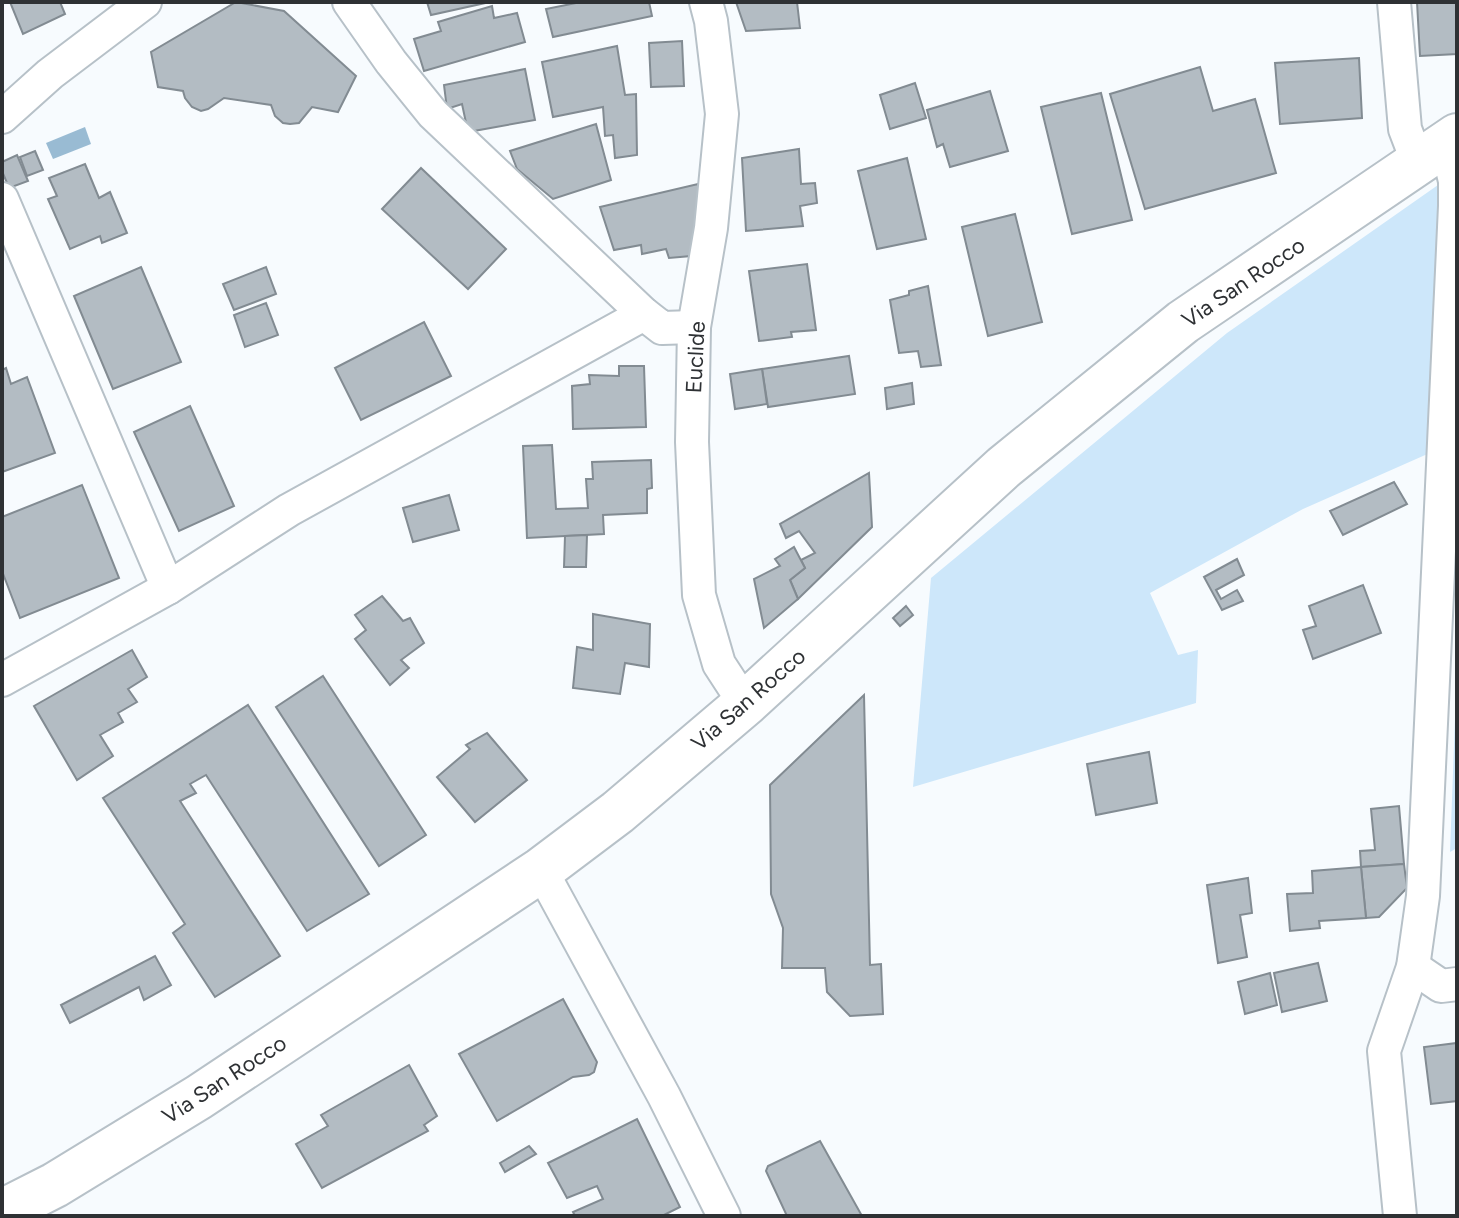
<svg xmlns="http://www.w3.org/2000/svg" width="1459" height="1218" viewBox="0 0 1459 1218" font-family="Figtree,sans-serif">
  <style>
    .green { fill: #cde7fa }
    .water { fill: #99bbd3 }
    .building { fill: #b3bcc3; stroke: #828b92; stroke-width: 2 }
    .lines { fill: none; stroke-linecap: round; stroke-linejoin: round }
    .street-casing { stroke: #b7c1c8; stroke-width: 36 }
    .secondary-casing { stroke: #b7c1c8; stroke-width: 48 }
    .street { stroke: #fff; stroke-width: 32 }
    .secondary { stroke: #fff; stroke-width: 44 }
    .labels { text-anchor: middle; stroke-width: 7; stroke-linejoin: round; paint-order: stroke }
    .street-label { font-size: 22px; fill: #2e3134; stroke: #fff }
  </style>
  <rect width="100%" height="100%" fill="#f7fbfe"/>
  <!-- green -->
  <g class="green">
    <path d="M1438,185L1447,202L1432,452L1303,509L1150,593L1178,655L1198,650L1196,703L913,787L931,578L1227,333Z"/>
    <path d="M1457,666V848L1450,852Z"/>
  </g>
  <!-- water -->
  <path class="water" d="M85,127L91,144L53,159L46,143Z"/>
  <!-- building -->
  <g class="building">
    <path d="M10,2H60L65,14L23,34Z"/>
    <path d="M236,2L284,11L356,76L338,112L312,107L299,123L290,124L283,123L275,116L271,105L224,98L208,109L201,111L192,107L185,98L183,91L158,87L151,52Z"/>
    <path d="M427,2H490L431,15Z"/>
    <path d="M581,2H649L652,16L553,37L546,9Z"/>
    <path d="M736,2H797L800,28L746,31Z"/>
    <path d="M1417,2H1457V54L1420,56Z"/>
    <path d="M492,6L494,18L517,13L525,42L424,71L414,39L441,31L438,22Z"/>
    <path d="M682,41L684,86L651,87L649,43Z"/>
    <path d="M617,46L625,95L636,94L637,155L615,158L613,135L605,136L603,107L553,117L542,62Z"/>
    <path d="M1359,58L1362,118L1280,124L1275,63Z"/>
    <path d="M1200,67L1213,111L1255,99L1276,173L1145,209L1110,94Z"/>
    <path d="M525,69L535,120L468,132L462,104L447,109L444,85Z"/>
    <path d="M915,83L926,118L890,129L880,95Z"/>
    <path d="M990,91L1008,151L950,167L943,144L937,147L927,110Z"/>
    <path d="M1101,93L1132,220L1072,234L1041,107Z"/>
    <path d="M596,124L611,180L553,199L517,169L510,151Z"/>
    <path d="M799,149L801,184L815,183L817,203L800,206L803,226L746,231L742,158Z"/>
    <path d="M35,151L43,170L27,176L20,157Z"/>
    <path d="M17,155L28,181L9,188L2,171V162Z"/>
    <path d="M907,158L926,239L877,249L858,171Z"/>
    <path d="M85,164L99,198L110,192L127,233L102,243L100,236L70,249L48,199L57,196L49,178Z"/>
    <path d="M421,168L506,249L468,289L382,209Z"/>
    <path d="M698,184V205L691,256L669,258L666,249L642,254L641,245L614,250L600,207Z"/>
    <path d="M1015,214L1042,322L988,336L962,227Z"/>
    <path d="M807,264L816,330L791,332L792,337L759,341L749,271Z"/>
    <path d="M141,267L181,362L113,389L74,296Z"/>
    <path d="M266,267L276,294L234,310L223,284Z"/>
    <path d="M928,286L941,365L921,367L918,351L899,353L890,300L909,295V291Z"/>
    <path d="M266,303L278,335L245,347L234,315Z"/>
    <path d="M424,322L451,376L361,420L335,368Z"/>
    <path d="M849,356L855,394L768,407L762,369Z"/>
    <path d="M619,366H644L646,427L573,429L572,386L590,384L589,375L619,376Z"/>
    <path d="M6,368L11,384L27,377L55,453L2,472V370Z"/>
    <path d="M762,369L767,404L735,409L730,374Z"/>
    <path d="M912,383L914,404L887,409L885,388Z"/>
    <path d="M190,406L234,506L179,531L134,432Z"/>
    <path d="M552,445L556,509L588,508L586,479H593L592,462L651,460L652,488L647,489V513L603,515L604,534L527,538L523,446Z"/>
    <path d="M869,473L872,527L798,599L790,580L805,568L801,560L815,553L799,531L786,538L780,524Z"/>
    <path d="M1394,482L1407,504L1343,535L1330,511Z"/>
    <path d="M82,485L119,578L20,618L2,571V517Z"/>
    <path d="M449,495L459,530L413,542L403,508Z"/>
    <path d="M587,535L586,567H564L565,536Z"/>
    <path d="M794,547L805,568L790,580L798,599L764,628L754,579L780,566L775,559Z"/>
    <path d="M1237,559L1244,575L1216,590L1221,599L1237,590L1243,601L1222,610L1204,577Z"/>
    <path d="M1363,585L1381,633L1313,659L1303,630L1316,626L1309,606Z"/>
    <path d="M382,596L403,621L410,618L424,643L401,660L409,668L390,685L355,639L366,630L355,615Z"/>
    <path d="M906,606L913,615L900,626L893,618Z"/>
    <path d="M593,614L650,624L649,667L625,663L620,694L573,688L577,647L593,650Z"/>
    <path d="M132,650L147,677L128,689L137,702L118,713L123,722L100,735L113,756L77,780L34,706Z"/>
    <path d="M323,676L426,835L379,866L276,707Z"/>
    <path d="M864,695L870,965L881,964L883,1014L850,1016L827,992L825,968H782L783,928L771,894L770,785Z"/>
    <path d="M248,705L369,894L307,931L206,775L190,784L196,793L180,801L280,956L215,997L173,933L185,924L103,798Z"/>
    <path d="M487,733L527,780L475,822L437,777L470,749L466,745Z"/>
    <path d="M1149,752L1157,803L1096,815L1087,764Z"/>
    <path d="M1399,806L1404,864L1361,867L1360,851L1375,850L1371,809Z"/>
    <path d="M1404,864L1407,888L1379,917L1366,918L1361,867Z"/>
    <path d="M1361,867L1366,918L1319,921L1320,928L1290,931L1287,894L1313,893L1312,871Z"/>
    <path d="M1248,878L1252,913L1240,915L1247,957L1218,963L1207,885Z"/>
    <path d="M155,956L171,985L144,1000L139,987L70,1023L61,1005Z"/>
    <path d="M1318,963L1327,1001L1282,1012L1274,973Z"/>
    <path d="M1270,973L1277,1005L1245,1014L1238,982Z"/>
    <path d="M563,999L597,1062L594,1072L589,1075L573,1077L497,1121L459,1054Z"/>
    <path d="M1457,1043V1101L1431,1104L1424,1047Z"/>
    <path d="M409,1065L437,1116L424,1125L428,1131L322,1188L296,1144L328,1126L321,1115Z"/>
    <path d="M637,1119L680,1207L662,1216H575L573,1212L603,1199L597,1186L567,1198L548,1163Z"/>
    <path d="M820,1141L862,1216H787L766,1171L768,1166Z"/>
    <path d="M529,1146L536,1154L505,1172L500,1163Z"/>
  </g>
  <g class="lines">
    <!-- street casing -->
    <g class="street-casing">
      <g id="street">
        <path d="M349,2L391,62L433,114L644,314L662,328L694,327"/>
        <path d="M706,2L711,21L722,114L711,228L694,327L692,442L699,595L719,664L745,704"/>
        <path d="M1394,2L1405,129L1418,163"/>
        <path d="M2,117L50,74L145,2"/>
        <path d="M2,199L168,588"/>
        <path d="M2,680L168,588L289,510L644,314"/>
        <path d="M541,870L664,1096L724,1216"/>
        <path d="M1413,967L1441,986L1457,984"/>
        <path d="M1400,1216L1384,1051L1413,967L1423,896L1455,206V181L1446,144"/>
      </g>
    </g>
    <!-- secondary casing -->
    <g class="secondary-casing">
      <path id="secondary" d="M2,1212L55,1185L199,1097L541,870L618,812L745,704L1004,467L1183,322L1457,136"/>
    </g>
    <!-- street -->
    <use href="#street" class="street"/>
    <!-- secondary -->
    <use href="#secondary" class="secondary"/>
  </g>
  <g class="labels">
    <!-- street labels -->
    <g class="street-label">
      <text transform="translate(1243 282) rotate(-34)" y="8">Via San Rocco</text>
      <text transform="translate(695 357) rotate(-87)" y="8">Euclide</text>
      <text transform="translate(748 699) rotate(-41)" y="8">Via San Rocco</text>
      <text transform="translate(224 1079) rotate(-33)" y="8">Via San Rocco</text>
    </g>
  </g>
  <!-- border -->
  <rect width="1459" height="1218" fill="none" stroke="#2e3134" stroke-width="8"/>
</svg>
